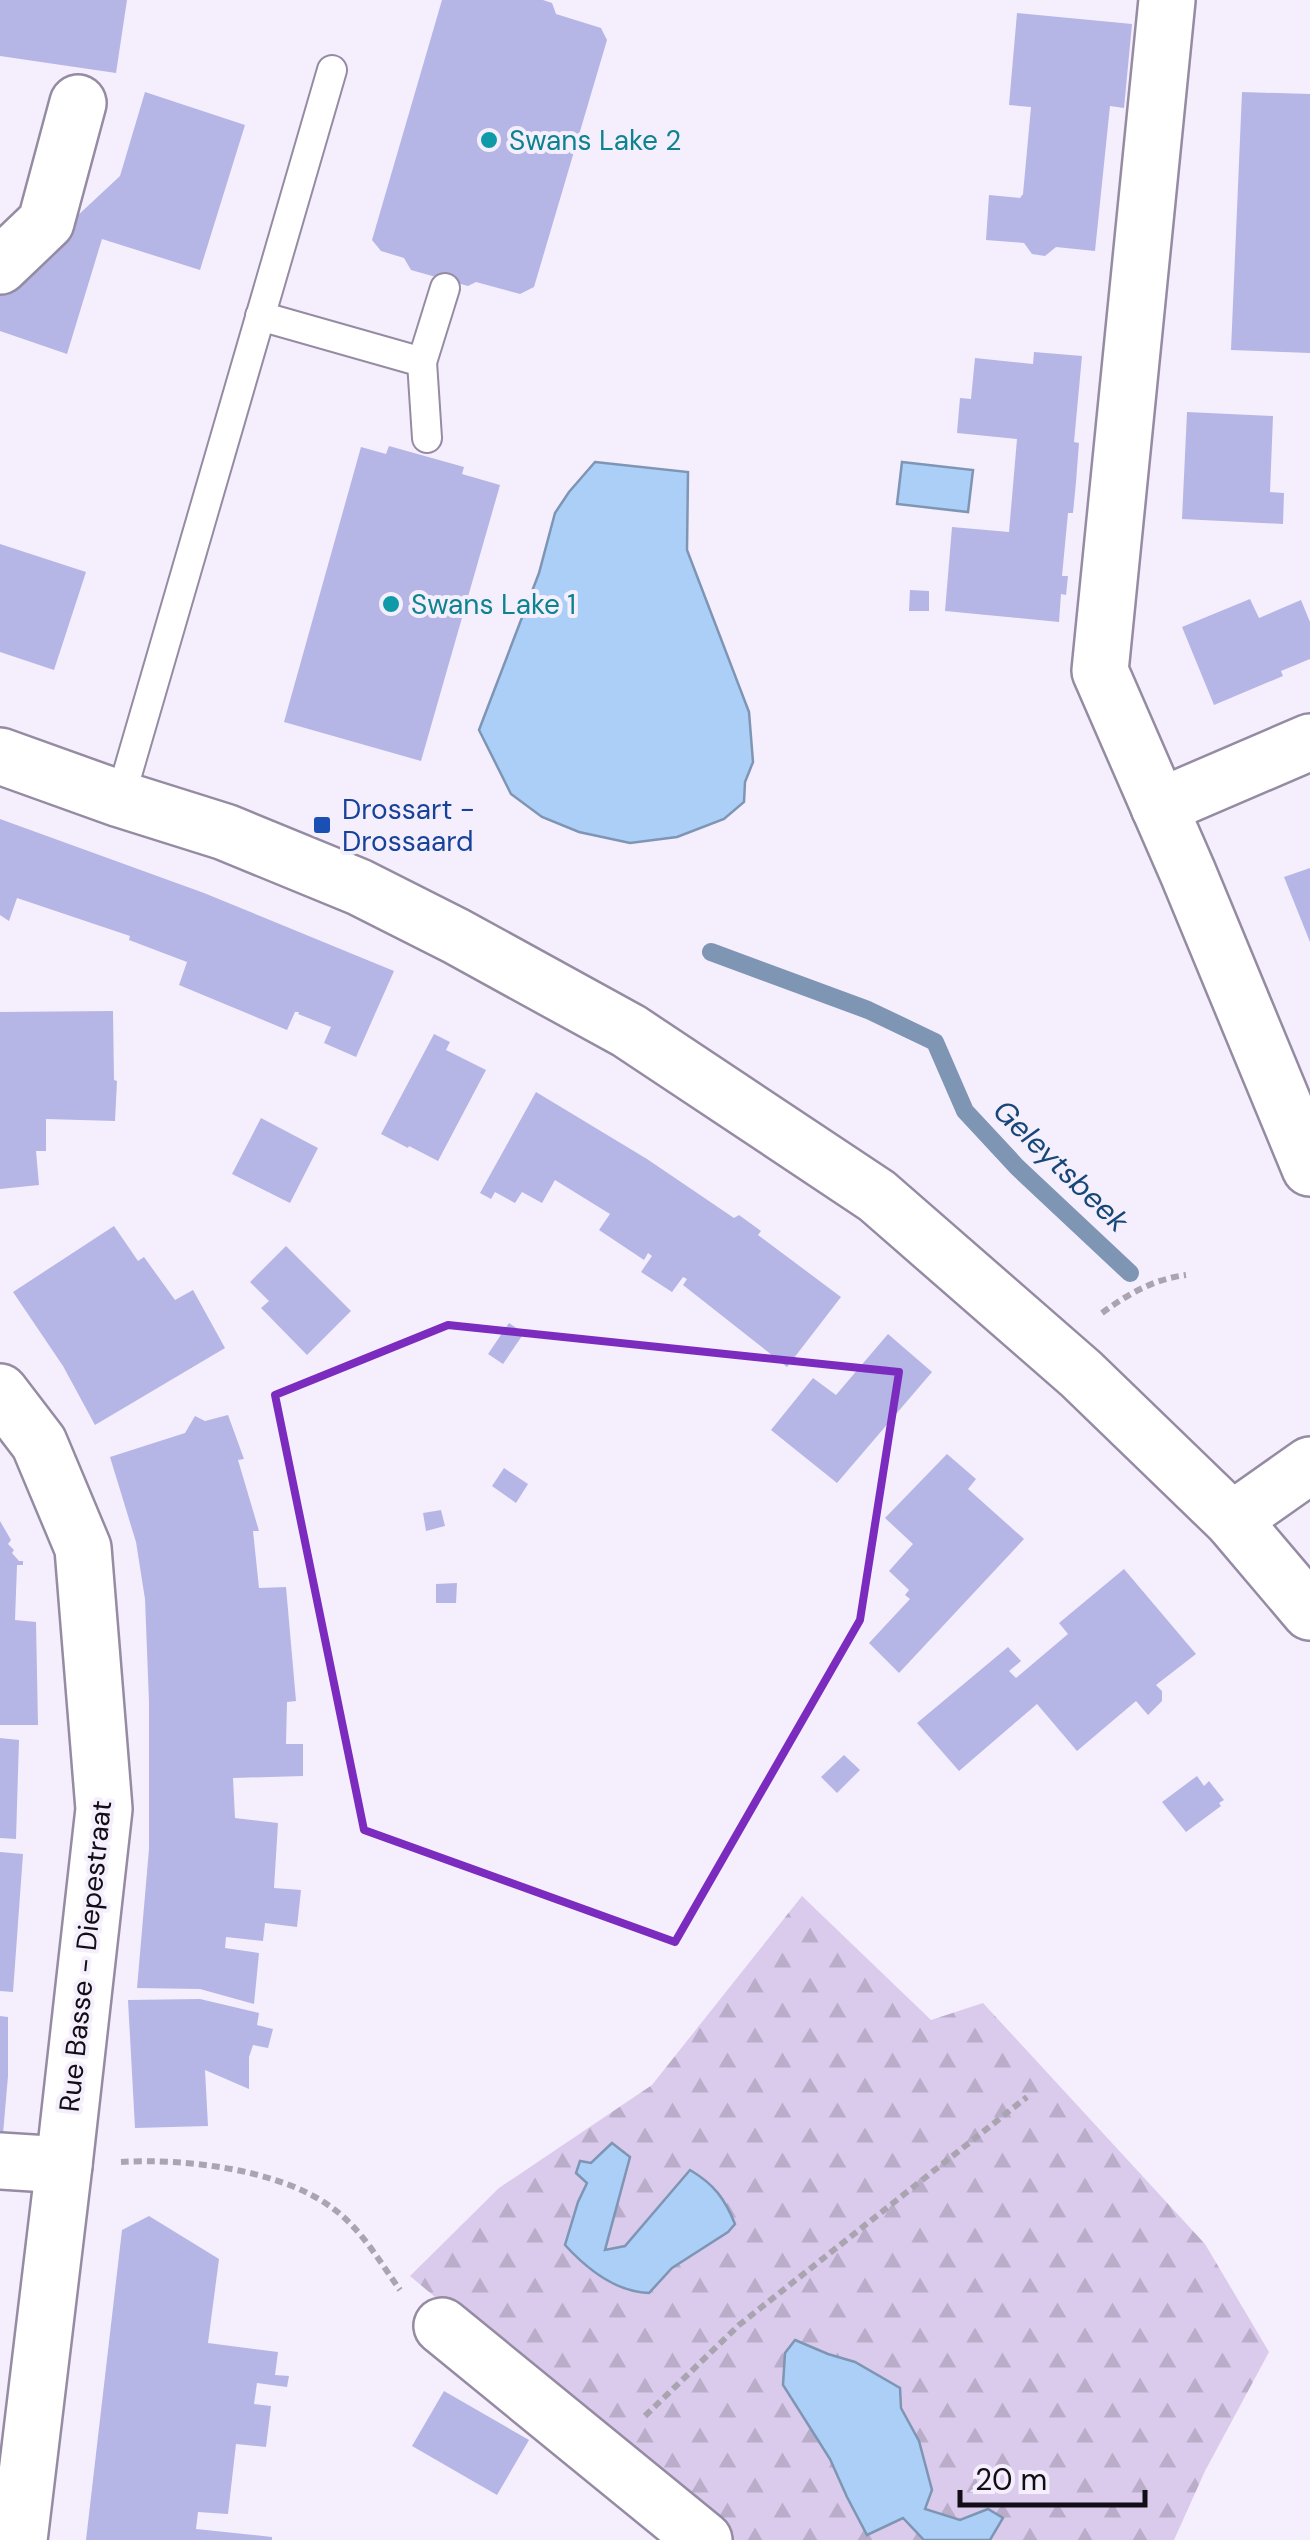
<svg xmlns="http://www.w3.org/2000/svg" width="1310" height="2540" viewBox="0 0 1310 2540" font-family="'DM Sans',sans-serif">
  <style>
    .forest { fill: url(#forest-firs) }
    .water { fill: #accff7; stroke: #7e95b4; stroke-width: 2.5 }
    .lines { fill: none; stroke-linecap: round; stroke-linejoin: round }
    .stream { stroke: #7e95b4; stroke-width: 18 }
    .building { fill: #b5b6e6 }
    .service-casing { stroke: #958ba2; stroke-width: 32 }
    .minor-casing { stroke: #958ba2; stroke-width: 60 }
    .secondary-casing { stroke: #958ba2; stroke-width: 60 }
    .path { stroke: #aaa4b1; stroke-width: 6; stroke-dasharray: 8 5; stroke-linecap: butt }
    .service { stroke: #fff; stroke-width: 28 }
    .minor { stroke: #fff; stroke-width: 55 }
    .secondary { stroke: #fff; stroke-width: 55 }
    .marked { fill: none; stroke: #7b2cbf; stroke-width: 8; stroke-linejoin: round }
    .culture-dot { fill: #0f9aa8; stroke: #f5eefd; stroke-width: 4 }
    .transit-dot { fill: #1a4fb4; stroke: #f5eefd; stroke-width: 4 }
    .labels { text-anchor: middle; stroke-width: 8; stroke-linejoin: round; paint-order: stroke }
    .culture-label { font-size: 28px; fill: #0d838f; stroke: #f5eefd; text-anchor: start }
    .transit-label { font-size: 28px; fill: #164399; stroke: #f5eefd; text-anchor: start }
    .street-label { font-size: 28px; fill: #120e16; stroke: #f5eefd }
    .water-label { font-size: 30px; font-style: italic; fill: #164777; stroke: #f5eefd }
  </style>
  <defs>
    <pattern id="forest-firs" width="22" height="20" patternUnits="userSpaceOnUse" patternTransform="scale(2.5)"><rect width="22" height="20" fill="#dacbec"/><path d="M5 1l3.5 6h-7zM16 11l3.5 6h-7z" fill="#baadca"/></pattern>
  </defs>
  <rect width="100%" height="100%" fill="#f5eefd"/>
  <!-- forest -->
  <path class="forest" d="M802,1896L931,2020L983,2003L1205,2244L1269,2352L1205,2471L1174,2540H731L598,2434L410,2276L499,2188L652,2085Z"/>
  <!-- water -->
  <g class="water">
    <path d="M595,462L688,472L687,550L749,712L753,762L745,782L744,802L724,819L677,837L630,843L579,832L542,817L511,794L479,730L539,573L555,513L569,492Z"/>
    <path d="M902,462L973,470L968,512L897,504Z"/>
    <path d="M612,2143L630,2157L605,2250L625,2246L690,2170C714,2184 725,2199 735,2224L728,2232L672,2268L649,2293C616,2292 587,2269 565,2245L578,2202L587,2183L576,2173L580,2161L591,2163Z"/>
    <path d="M795,2340L828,2354L855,2362L900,2388L901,2408L919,2441L932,2490L925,2509L960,2520L988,2509L1003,2518L990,2540H924L903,2518L867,2535L847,2497L830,2459L783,2385L785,2353Z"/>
  </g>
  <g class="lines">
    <!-- stream -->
    <path class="stream" d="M711,952L868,1010L935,1042L965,1111L1017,1167L1130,1273"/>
  </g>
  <!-- building -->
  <g class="building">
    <path d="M0,0H127L116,73L0,56Z"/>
    <path d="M442,0H543L552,3L556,14L601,28L607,40L534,287L520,294L476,282L468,286L411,270L404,258L381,251L372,240Z"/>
    <path d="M1017,13L1132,24L1124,108L1110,106L1095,251L1056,247L1045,256L1032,254L1024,243L986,240L989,195L1020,198L1023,194L1031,107L1009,105Z"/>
    <path d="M145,92L245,125L200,270L102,239L67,354L0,331V288L120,176Z"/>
    <path d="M1242,92L1310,94V353L1231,350Z"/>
    <path d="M1034,352L1082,356L1074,442L1079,443L1076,482L1073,513H1068L1062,576H1068L1066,595L1061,594L1059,622L945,611L952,527L1009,532L1017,439L957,433L960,398L971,399L975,358L1033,364Z"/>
    <path d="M1187,412L1273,416L1270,492L1284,493L1283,524L1182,519Z"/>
    <path d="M389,446L464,467L462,474L500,485L421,761L284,722L361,447L386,454Z"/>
    <path d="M0,544L86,572L54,670L0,652Z"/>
    <path d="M910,590L929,591V611H909Z"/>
    <path d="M1250,599L1259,618L1301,600L1310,622V659L1281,671L1283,676L1214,705L1182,627Z"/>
    <path d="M0,819L204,893L394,971L356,1057L324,1043L331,1027L298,1014L299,1012H295L287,1030L179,985L187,962L129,940L130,936L17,898L9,921L0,915Z"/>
    <path d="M1310,868V942L1284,877Z"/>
    <path d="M113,1011L114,1080L117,1081L115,1121L46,1119V1151H36L39,1185L0,1189V1012Z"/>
    <path d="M434,1034L450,1042L446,1050L486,1070L438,1161L409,1146L408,1148L381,1134Z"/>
    <path d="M536,1092L647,1159L734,1218L739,1215L761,1231L758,1235L841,1297L787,1367L683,1285L687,1279L683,1277L672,1292L641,1272L652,1256L648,1253L644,1260L599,1230L610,1214L555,1180L542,1203L522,1192L515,1203L495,1192L491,1199L480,1193Z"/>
    <path d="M261,1118L318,1148L290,1203L232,1174Z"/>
    <path d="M114,1226L138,1261L144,1257L175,1300L193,1290L225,1348L95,1425L63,1366L13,1292Z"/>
    <path d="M286,1246L351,1311L307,1355L261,1308L269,1301L250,1282Z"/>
    <path d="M509,1323L524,1333L503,1364L488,1354Z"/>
    <path d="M888,1334L932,1372L837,1483L771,1430L813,1378L836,1395Z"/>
    <path d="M228,1415L244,1459L238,1460L259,1531H253L259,1588L286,1587L296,1701L287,1702L286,1744H303V1776L233,1778L235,1818L278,1823L274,1888L301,1890L297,1927L265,1923L263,1941L226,1937L225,1948L259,1953L254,2004L200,1989L137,1988L149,1849V1702L145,1599L136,1542L110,1457L185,1433L195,1416L205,1421Z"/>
    <path d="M947,1454L976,1479L968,1489L1024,1539L899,1673L869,1643L910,1599L905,1595L909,1590L889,1571L913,1544L885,1518Z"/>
    <path d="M504,1468L528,1484L516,1503L492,1486Z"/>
    <path d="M441,1510L445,1526L426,1531L423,1513Z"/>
    <path d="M0,1521L11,1540L8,1544L14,1550L12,1553L19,1561H23V1565H17L15,1620L36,1622L38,1725H0Z"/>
    <path d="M1124,1569L1196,1654L1156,1685L1162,1691V1701L1148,1715L1136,1701L1077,1751L1037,1704L959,1771L917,1723L1008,1647L1021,1661L1009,1671L1016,1678L1068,1634L1059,1623Z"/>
    <path d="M457,1583L456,1603H436V1584Z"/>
    <path d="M0,1738L19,1740L16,1839L0,1838Z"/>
    <path d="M844,1755L860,1770L837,1793L821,1777Z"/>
    <path d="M1197,1776L1204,1786L1209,1781L1224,1800L1219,1803L1221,1806L1186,1832L1162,1802Z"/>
    <path d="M0,1852L23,1854L13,1992L0,1991Z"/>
    <path d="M200,1999L259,2013L257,2025L273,2029L268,2048L253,2045L249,2057V2089L205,2070L208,2126L135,2128L128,2000Z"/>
    <path d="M0,2016L8,2017V2076L3,2134H0Z"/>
    <path d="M149,2216L219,2259L208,2343L278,2352L275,2375L289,2376L287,2387L257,2383L254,2404L271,2406L266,2447L236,2444L228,2514L198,2512L196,2529L272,2537V2540H86L122,2230Z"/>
    <path d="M444,2391L529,2440L497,2495L412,2446Z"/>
  </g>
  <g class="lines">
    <!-- service casing -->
    <g class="service-casing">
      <g id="service">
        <path d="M260,316L422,362L427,438"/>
        <path d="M422,362L445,288"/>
        <path d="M120,799L332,70"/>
      </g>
    </g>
    <!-- minor casing -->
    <g class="minor-casing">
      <g id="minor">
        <path d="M1167,0L1100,671L1188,873L1310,1168"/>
        <path d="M0,266L46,222L78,103"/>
        <path d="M1159,807L1310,742"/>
        <path d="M0,1392L39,1443L83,1548L104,1809L64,2165L19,2540"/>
        <path d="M1232,1520L1310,1465"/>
        <path d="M0,2161L64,2165"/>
        <path d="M442,2326L704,2540"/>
      </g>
    </g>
    <!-- secondary casing -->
    <g class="secondary-casing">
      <path id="secondary" d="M0,756L120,799L225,832L359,887L456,936L629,1031L877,1196L1081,1374L1232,1520L1310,1612"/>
    </g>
    <!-- path -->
    <g class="path">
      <path d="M1102,1313C1128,1294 1154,1279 1186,1275"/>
      <path d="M121,2162C183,2158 279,2169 331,2207C360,2227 380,2262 400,2290"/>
      <path d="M645,2416L739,2325L1027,2097"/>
    </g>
    <!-- service -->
    <use href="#service" class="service"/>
    <!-- minor -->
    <use href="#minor" class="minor"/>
    <!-- secondary -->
    <use href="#secondary" class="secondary"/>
  </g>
  <!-- marked area -->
  <path class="marked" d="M448,1325L899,1372L860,1620L675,1942L364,1830L275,1395Z"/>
  <!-- markers -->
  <g class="culture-dot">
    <circle cx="489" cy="140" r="10"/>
    <circle cx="391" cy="604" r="10"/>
  </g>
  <rect class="transit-dot" x="312" y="815" width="20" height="20" rx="5"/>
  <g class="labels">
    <!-- culture labels -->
    <g class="culture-label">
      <text x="509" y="150">Swans Lake 2</text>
      <text x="411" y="614">Swans Lake 1</text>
    </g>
    <!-- transit labels -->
    <g class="transit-label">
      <text x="342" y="819">Drossart -<tspan x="342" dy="32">Drossaard</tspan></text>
    </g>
    <!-- street labels -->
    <g class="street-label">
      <text transform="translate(85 1956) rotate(-84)" y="10">Rue Basse - Diepestraat</text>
    </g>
    <!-- water labels -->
    <g class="water-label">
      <text transform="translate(1061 1166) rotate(44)" y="10">Geleytsbeek</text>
    </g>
  </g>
  <!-- scale -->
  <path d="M960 2490v15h185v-15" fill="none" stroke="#120e16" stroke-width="5"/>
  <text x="975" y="2490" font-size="30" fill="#120e16" stroke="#f5eefd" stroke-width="8" paint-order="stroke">20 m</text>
</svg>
